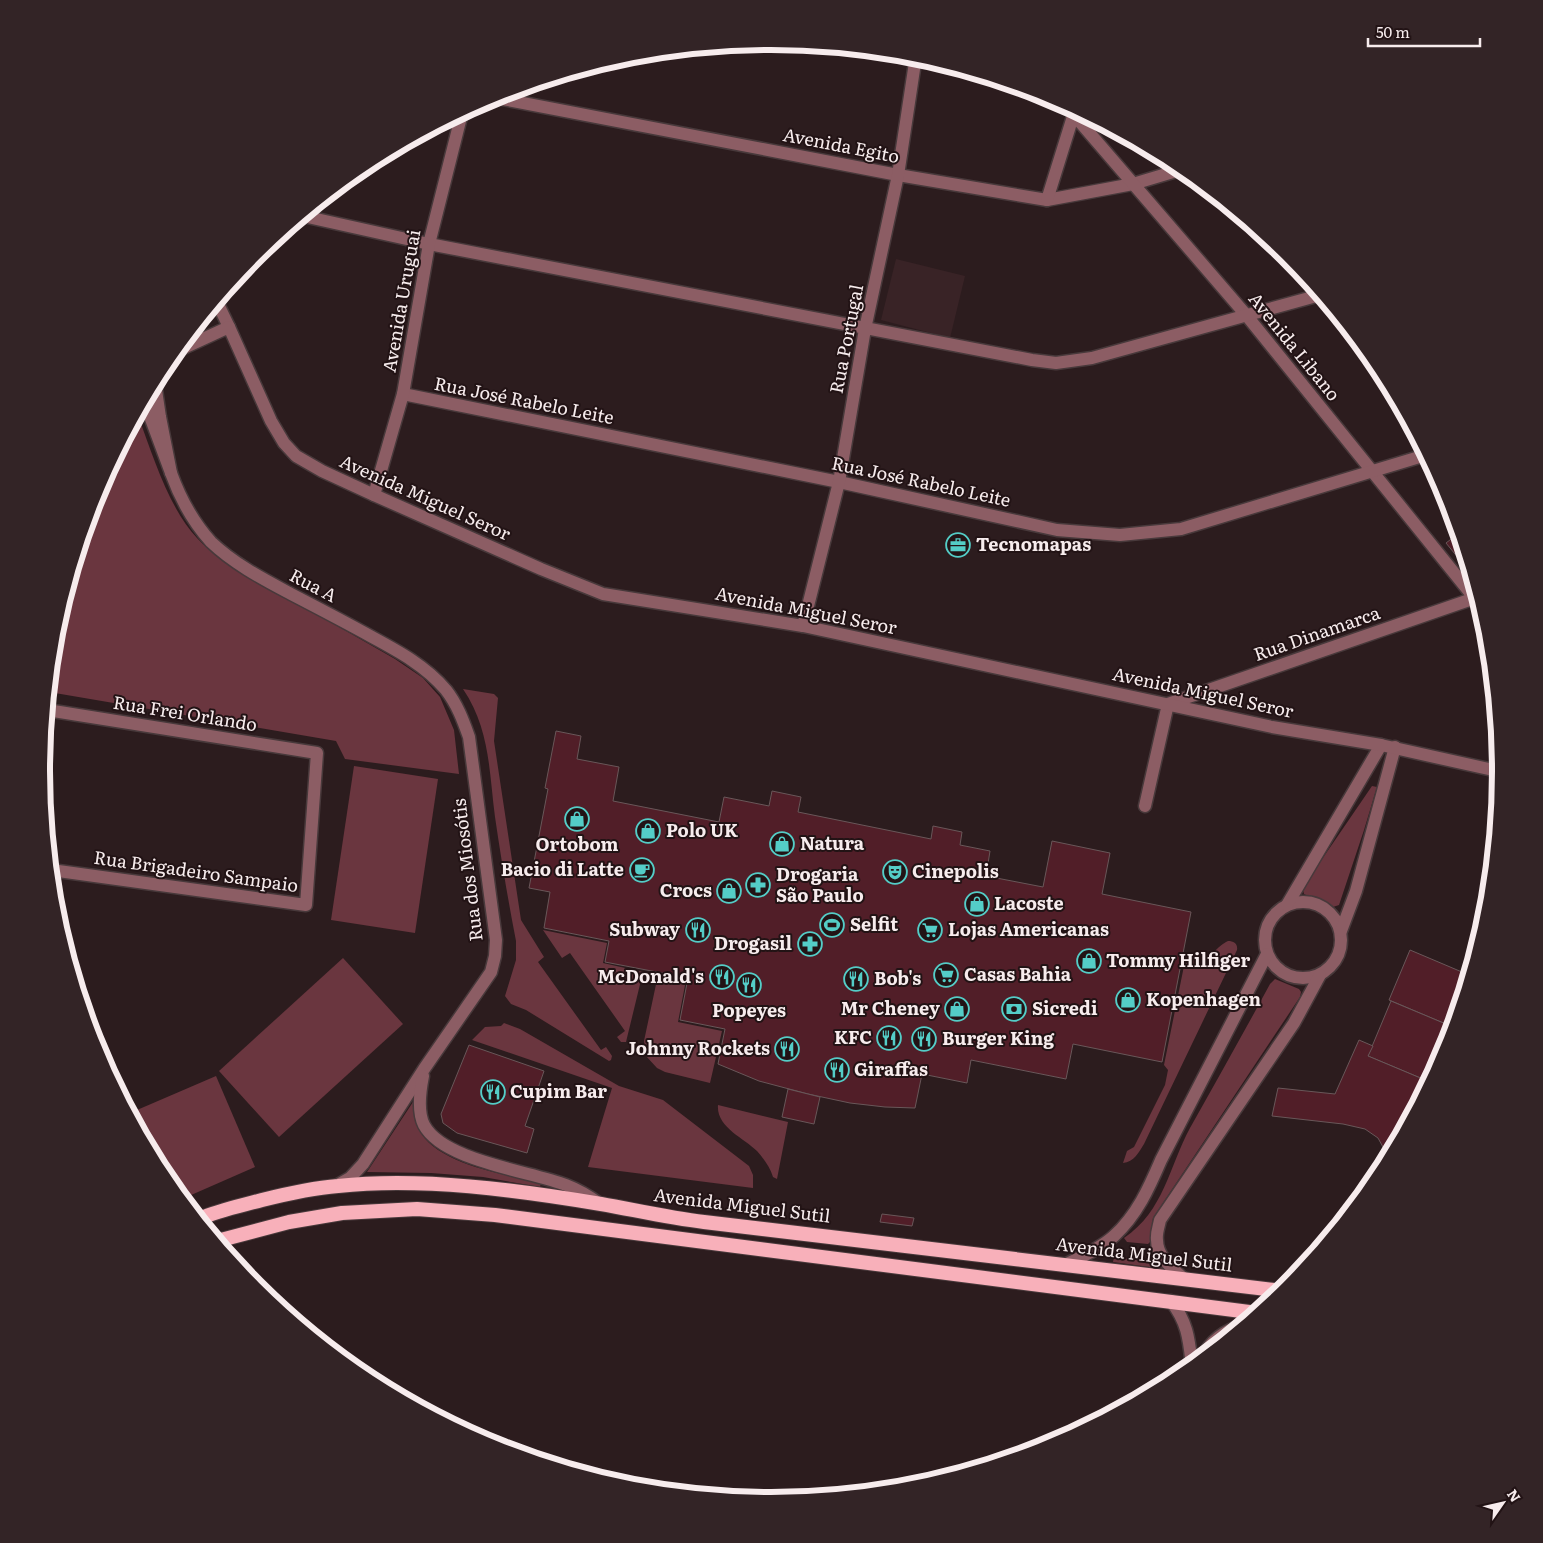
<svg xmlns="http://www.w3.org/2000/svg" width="1543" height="1543" viewBox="0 0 1543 1543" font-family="Literata,serif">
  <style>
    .built { fill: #392326 }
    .green { fill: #6a363f }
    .building { fill: #511e28; stroke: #695759 }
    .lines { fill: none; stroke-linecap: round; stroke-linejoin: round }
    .minor-casing { stroke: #48393b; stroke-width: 15 }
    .tertiary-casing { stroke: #48393b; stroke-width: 15 }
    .trunk-casing { stroke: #48393b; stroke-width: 16 }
    .minor { stroke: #8c5d64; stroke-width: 12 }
    .tertiary { stroke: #8c5d64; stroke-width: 12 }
    .trunk { stroke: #f8b0ba; stroke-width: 14 }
    .labels { text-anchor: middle; stroke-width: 4; stroke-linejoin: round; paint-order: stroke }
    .street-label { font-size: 18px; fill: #f7eced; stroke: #221315 }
    .poi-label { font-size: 18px; font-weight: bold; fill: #f7eced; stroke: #221315; text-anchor: start }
    .rim { fill: none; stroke: #f7eced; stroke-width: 6 }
  </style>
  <rect width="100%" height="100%" fill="#2c1c1e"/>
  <!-- built -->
  <path class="built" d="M896,259L965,276L950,338L881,320Z"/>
  <!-- green -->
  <g class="green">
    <path d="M138,416C153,455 168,507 197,538C204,546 213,552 221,559L395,659L423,678L440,697L454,730L459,774L345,759L336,741L49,692L55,629L97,492Z"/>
    <path d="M463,689L494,694L498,698L494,741L521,920L544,957L538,962L601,1050L606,1047L612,1056L611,1060L609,1061L526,1010L511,1004L505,996L516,960V941C508,900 501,858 495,817C489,771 490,729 463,689Z"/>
    <path d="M354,766L438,779L415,933L331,920Z"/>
    <path d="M1372,786L1377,787L1364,830L1339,905L1333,907L1317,898L1308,896L1304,894L1303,890L1305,884Z"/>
    <path d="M543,930L607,943L603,963L643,972L626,1042H621L617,1037L625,1031L570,953L562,958Z"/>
    <path d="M1228,941C1234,941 1238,944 1237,950L1144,1144C1139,1152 1134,1162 1123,1163L1127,1151L1134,1147L1165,1085L1168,1070L1164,1065L1186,956C1205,970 1214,947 1228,941Z"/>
    <path d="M343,958L403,1024L279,1137L219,1071Z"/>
    <path d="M658,975L686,980L678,1022L722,1031L710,1083L665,1072L657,1068L646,1056L644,1041Z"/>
    <path d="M1275,979L1299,989L1301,992L1300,997L1153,1218L1150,1242L1148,1244L1127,1242L1124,1238C1164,1211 1169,1167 1190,1128C1217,1080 1244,1032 1270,984Z"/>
    <path d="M504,1023L520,1029L619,1086L663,1100L749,1166L753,1175V1188L588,1167L612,1088L472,1040L485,1027L501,1026Z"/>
    <path d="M216,1076L255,1167L182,1199L164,1177L130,1113Z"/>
    <path d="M413,1102C414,1111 415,1119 418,1128C436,1165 505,1174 541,1183L540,1187L483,1177L431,1173L367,1172Z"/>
    <path d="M718,1105L788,1122L777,1179L773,1177C770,1167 764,1159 757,1151C744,1138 716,1127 718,1105Z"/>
    <path d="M1114,1257L1160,1263L1164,1269L1113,1262Z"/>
  </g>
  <!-- building -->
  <g class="building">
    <path d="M1459,533L1469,569L1468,570L1446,543Z"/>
    <path d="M556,731L581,736L577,759L619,767L613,801L719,822L724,797L769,806L772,791L801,797L798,812L931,839L933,826L962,832L960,845L990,851L986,876L1043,887L1052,841L1110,853L1102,894L1191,912L1162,1062L1073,1044L1066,1079L971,1060L967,1083L922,1074L915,1108L885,1107L850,1103L808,1094L759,1081L718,1064L725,1029L680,1020L688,978L605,962L609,941L544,928L550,892L529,888L548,789L545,788Z"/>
    <path d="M1410,950L1469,975L1453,1027L1389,1000Z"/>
    <path d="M1391,1001L1453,1027L1446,1051L1430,1082L1368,1056Z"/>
    <path d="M1359,1040L1373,1046L1368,1056L1430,1082L1389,1158L1378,1138L1365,1129L1343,1124L1272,1116L1278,1088L1335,1094Z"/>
    <path d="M469,1045L544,1071L525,1126L534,1129L527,1153L457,1133L443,1123L441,1114Z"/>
    <path d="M788,1089L820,1097L814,1124L782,1117Z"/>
    <path d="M882,1214L914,1218L912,1226L880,1222Z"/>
  </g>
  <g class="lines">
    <!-- minor casing -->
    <g class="minor-casing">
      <g id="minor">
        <path d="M492,97L898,175L1047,200L1133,184L1183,169"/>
        <path d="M1074,115L1247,316L1480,605"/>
        <path d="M1047,200L1075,110"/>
        <path d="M303,216L429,244L1032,360L1056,363L1092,358L1320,295"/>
        <path d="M217,302L229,327"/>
        <path d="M403,394L839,482L1057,530L1120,535L1181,529L1426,455"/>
        <path d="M145,403L171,473L160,417L155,383"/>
        <path d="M171,473C180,498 193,522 211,542C234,564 263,579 291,594C318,608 345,622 372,637C398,651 426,666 446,690C457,704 463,720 469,737L496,940L495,956L491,972L424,1069L363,1164L350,1178L336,1186"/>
        <path d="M374,495L403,394L429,244L462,113"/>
        <path d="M803,626L839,482L865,329L898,175L916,56"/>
        <path d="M47,710L317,753L306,905L51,870"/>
        <path d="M1145,806L1168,704L1478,597"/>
        <circle cx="1303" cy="940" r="38"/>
        <path d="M1287,905L1381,745"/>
        <path d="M1341,931L1356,891L1395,747"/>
        <path d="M423,1076C420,1091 417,1111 424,1125C443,1161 530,1171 566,1185C579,1190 589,1196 600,1204"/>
        <path d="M1067,1264C1083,1256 1101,1248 1114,1236C1137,1215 1149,1188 1161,1160L1267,954"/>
        <path d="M1184,1279C1172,1268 1157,1257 1157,1240C1156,1233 1159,1226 1160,1220L1294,1023L1320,975"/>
      </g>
    </g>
    <!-- tertiary casing -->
    <g class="tertiary-casing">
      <g id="tertiary">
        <path d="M177,351L229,327L271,421L284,443L296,456L322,471L374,495L541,569L603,594L803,626L1272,727L1381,745L1502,772"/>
        <path d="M1171,1301C1188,1323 1189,1340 1192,1366"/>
        <path d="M1203,1358C1209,1341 1226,1330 1243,1325"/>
      </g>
    </g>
    <!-- trunk casing -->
    <g class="trunk-casing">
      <g id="trunk">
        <path d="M199,1219C219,1210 240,1206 262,1200C286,1194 313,1188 338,1186C421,1177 518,1190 601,1204C635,1210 669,1218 704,1222C897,1244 1090,1267 1283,1291"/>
        <path d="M217,1241L289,1222L342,1213L417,1209L495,1215L1257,1313"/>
      </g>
    </g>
    <!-- minor -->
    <use href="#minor" class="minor"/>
    <!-- tertiary -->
    <use href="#tertiary" class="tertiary"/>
    <!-- trunk -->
    <use href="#trunk" class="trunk"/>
  </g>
  <!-- icons -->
  <defs>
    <g id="office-ring" transform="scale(1.25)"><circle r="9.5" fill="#221315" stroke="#54cdc7" stroke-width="1.5"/><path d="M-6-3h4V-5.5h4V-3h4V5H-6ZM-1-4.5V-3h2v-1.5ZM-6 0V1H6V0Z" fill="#54cdc7"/></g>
    <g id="shop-ring" transform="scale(1.25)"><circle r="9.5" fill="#221315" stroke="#54cdc7" stroke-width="1.5"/><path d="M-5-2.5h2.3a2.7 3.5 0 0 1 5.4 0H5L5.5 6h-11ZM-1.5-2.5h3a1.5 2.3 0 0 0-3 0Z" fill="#54cdc7"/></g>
    <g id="cafe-ring" transform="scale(1.25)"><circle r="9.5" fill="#221315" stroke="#54cdc7" stroke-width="1.5"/><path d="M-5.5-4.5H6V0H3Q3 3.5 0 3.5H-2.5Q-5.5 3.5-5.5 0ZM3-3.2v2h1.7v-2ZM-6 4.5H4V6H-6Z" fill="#54cdc7"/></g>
    <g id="theatre-ring" transform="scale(1.25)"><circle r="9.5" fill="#221315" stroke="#54cdc7" stroke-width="1.5"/><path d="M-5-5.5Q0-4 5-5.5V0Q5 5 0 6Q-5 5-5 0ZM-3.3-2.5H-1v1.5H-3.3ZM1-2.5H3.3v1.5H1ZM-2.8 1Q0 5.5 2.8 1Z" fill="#54cdc7"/></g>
    <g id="pharmacy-ring" transform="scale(1.25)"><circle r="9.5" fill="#221315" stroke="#54cdc7" stroke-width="1.5"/><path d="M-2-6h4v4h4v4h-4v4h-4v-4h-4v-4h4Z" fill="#54cdc7"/></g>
    <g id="stadium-ring" transform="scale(1.25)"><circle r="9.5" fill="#221315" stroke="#54cdc7" stroke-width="1.5"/><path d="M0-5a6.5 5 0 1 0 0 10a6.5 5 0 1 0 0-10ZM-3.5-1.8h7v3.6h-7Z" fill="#54cdc7"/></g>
    <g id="restaurant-ring" transform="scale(1.25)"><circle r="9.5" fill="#221315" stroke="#54cdc7" stroke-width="1.5"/><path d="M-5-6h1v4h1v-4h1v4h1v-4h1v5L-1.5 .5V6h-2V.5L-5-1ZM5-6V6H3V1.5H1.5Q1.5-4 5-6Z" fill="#54cdc7"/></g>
    <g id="supermarket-ring" transform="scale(1.25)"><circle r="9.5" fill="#221315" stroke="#54cdc7" stroke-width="1.5"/><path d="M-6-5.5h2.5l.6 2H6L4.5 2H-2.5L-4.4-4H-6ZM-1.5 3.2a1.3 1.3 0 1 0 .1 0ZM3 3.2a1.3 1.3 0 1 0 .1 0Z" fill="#54cdc7"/></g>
    <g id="bank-ring" transform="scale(1.25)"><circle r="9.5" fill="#221315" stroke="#54cdc7" stroke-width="1.5"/><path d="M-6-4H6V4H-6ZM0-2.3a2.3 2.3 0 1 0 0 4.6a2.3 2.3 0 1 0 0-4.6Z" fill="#54cdc7"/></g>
  </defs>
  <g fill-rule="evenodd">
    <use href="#office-ring" x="958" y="545"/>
    <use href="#shop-ring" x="577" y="819"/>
    <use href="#shop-ring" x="648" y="831"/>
    <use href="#shop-ring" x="782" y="844"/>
    <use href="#cafe-ring" x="642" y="870"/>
    <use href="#theatre-ring" x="895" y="872"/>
    <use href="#pharmacy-ring" x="758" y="885"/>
    <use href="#shop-ring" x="729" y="891"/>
    <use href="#shop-ring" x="977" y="904"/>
    <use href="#stadium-ring" x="832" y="925"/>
    <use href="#restaurant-ring" x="698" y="930"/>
    <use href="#supermarket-ring" x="930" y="930"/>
    <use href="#pharmacy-ring" x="810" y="944"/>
    <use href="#shop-ring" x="1089" y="961"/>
    <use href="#supermarket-ring" x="946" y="975"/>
    <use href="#restaurant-ring" x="722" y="977"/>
    <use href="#restaurant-ring" x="856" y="979"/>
    <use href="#restaurant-ring" x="749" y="985"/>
    <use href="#shop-ring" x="1128" y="1000"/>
    <use href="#shop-ring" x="957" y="1009"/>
    <use href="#bank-ring" x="1014" y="1009"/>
    <use href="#restaurant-ring" x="889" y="1038"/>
    <use href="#restaurant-ring" x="924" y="1039"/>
    <use href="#restaurant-ring" x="787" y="1049"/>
    <use href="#restaurant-ring" x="837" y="1070"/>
    <use href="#restaurant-ring" x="493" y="1092"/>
  </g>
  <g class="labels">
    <!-- street labels -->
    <g class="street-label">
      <text transform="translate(841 146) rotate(11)" y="6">Avenida Egito</text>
      <text transform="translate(402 301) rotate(-80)" y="6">Avenida Uruguai</text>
      <text transform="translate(847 339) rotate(-79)" y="6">Rua Portugal</text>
      <text transform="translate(1294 347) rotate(51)" y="6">Avenida Libano</text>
      <text transform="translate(524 401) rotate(11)" y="6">Rua José Rabelo Leite</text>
      <text transform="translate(921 482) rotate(12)" y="6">Rua José Rabelo Leite</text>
      <text transform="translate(425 498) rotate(24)" y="6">Avenida Miguel Seror</text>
      <text transform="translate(313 586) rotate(28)" y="6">Rua A</text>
      <text transform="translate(806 611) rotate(11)" y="6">Avenida Miguel Seror</text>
      <text transform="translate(1317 634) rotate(-19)" y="6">Rua Dinamarca</text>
      <text transform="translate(1203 693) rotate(12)" y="6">Avenida Miguel Seror</text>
      <text transform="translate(185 714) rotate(9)" y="6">Rua Frei Orlando</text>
      <text transform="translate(468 870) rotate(-97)" y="6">Rua dos Miosótis</text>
      <text transform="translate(196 872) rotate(8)" y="6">Rua Brigadeiro Sampaio</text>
      <text transform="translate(742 1206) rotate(7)" y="6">Avenida Miguel Sutil</text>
      <text transform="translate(1144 1255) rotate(7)" y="6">Avenida Miguel Sutil</text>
    </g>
    <!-- poi labels -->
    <g class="poi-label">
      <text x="976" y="551">Tecnomapas</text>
      <text x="666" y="837">Polo UK</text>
      <text x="800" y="850">Natura</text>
      <text x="577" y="851" text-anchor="middle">Ortobom</text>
      <text x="624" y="876" text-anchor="end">Bacio di Latte</text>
      <text x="912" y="878">Cinepolis</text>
      <text x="776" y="881">Drogaria<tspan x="776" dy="21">São Paulo</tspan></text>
      <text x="712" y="897" text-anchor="end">Crocs</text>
      <text x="994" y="910">Lacoste</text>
      <text x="850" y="931">Selfit</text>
      <text x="680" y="936" text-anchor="end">Subway</text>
      <text x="948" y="936">Lojas Americanas</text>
      <text x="792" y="950" text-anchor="end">Drogasil</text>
      <text x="1106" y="967">Tommy Hilfiger</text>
      <text x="964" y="981">Casas Bahia</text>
      <text x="704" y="983" text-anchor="end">McDonald's</text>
      <text x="874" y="985">Bob's</text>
      <text x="1146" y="1006">Kopenhagen</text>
      <text x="940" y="1015" text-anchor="end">Mr Cheney</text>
      <text x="1032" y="1015">Sicredi</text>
      <text x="749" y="1017" text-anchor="middle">Popeyes</text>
      <text x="872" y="1044" text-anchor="end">KFC</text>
      <text x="942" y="1045">Burger King</text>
      <text x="770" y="1055" text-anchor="end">Johnny Rockets</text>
      <text x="854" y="1076">Giraffas</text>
      <text x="510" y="1098">Cupim Bar</text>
    </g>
  </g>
  <!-- crop -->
  <path d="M0 0H1543V1543H0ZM50 771a721 721 0 1 1 1442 0a721 721 0 1 1-1442 0Z" fill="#332426" fill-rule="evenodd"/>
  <path class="rim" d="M50 771a721 721 0 1 1 1442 0a721 721 0 1 1-1442 0Z"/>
  <!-- north arrow -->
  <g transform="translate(1503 1503) rotate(56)" stroke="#221315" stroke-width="4" paint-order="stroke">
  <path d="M0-4L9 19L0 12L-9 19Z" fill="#f7eced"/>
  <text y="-8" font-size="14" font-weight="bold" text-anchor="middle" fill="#f7eced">N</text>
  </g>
  <!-- scale -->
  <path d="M1368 38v8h112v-8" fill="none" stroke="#f7eced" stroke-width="2.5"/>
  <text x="1376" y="38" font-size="15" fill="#f7eced" stroke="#221315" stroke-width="4" paint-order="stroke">50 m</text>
</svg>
